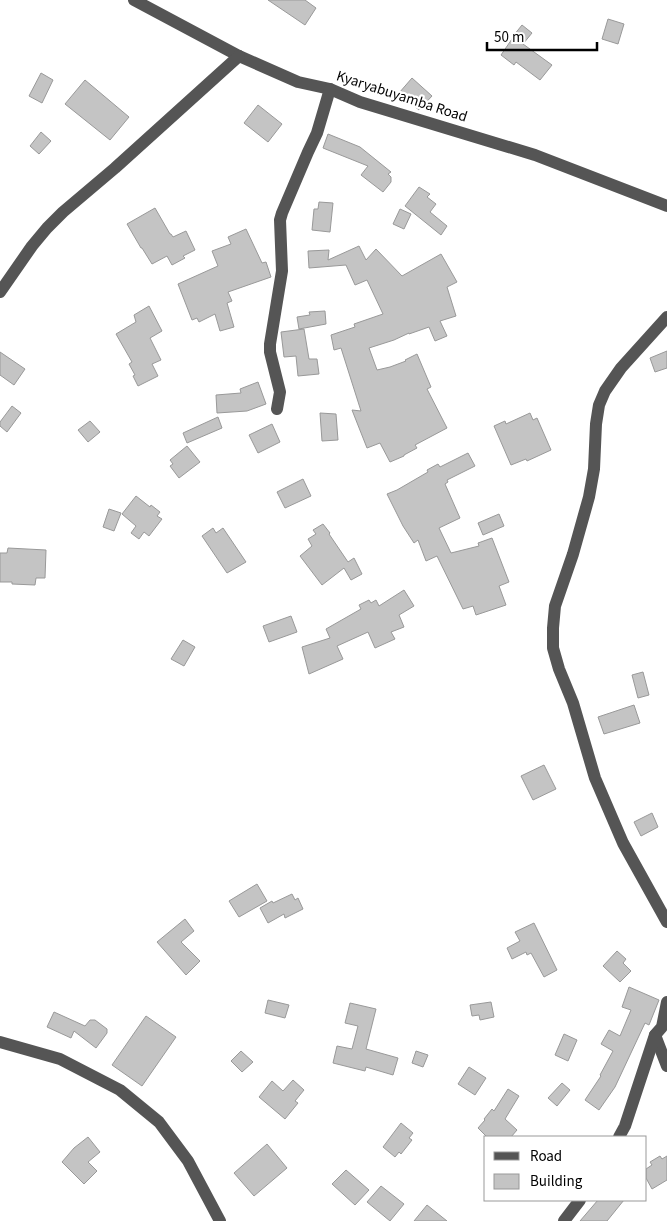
<svg xmlns="http://www.w3.org/2000/svg" width="667" height="1221" viewBox="0 0 667 1221" font-family="'Source Sans 3',sans-serif">
  <style>
    .building { fill: #c4c4c4; stroke: #999 }
    .lines { fill: none; stroke-linecap: round; stroke-linejoin: round }
    .minor { stroke: #555; stroke-width: 12 }
    .labels { text-anchor: middle; stroke-width: 4.5; stroke-linejoin: round; paint-order: stroke }
    .street-label { font-size: 15px; fill: #000; stroke: #fff }
  </style>
  <rect width="100%" height="100%" fill="#fff"/>
  <!-- building -->
  <g class="building">
    <path d="M268,0H305L316,8L305,25Z"/>
    <path d="M608,19L624,24L618,44L602,39Z"/>
    <path d="M522,25L532,33L523,44L552,65L540,80L516,62L514,65L501,55L514,36V35Z"/>
    <path d="M41,73L53,80L42,103L29,96Z"/>
    <path d="M412,78L432,96L419,110L399,93Z"/>
    <path d="M85,80L129,117L110,140L65,104Z"/>
    <path d="M258,105L282,124L268,142L244,123Z"/>
    <path d="M41,132L51,141L39,154L30,146Z"/>
    <path d="M328,134L360,147L391,172L388,174L391,177V182L383,192L361,175L368,166L323,148Z"/>
    <path d="M419,187L430,194L427,197L436,204L430,212L447,226L441,235L405,206Z"/>
    <path d="M319,202L333,203L330,232L312,230L314,209H318Z"/>
    <path d="M155,208L170,234H171L173,237L186,231L195,250L183,256L185,258L172,265L167,256L152,264L142,248H141L127,224Z"/>
    <path d="M400,209L411,214L404,229L393,224Z"/>
    <path d="M246,229L262,263L266,262L271,277L228,292L232,301L227,303L234,327L220,331L215,314L199,322L197,318L192,320L178,284L218,266L212,251L231,244L228,237Z"/>
    <path d="M359,246L366,260L376,249L402,276L441,254L457,282L447,287L456,316L440,321L447,336L435,341L429,327L409,334V333L394,340L369,348L377,370L390,367L406,361L405,360L417,354L431,387L427,389L447,428L415,445L417,448L404,455V456L390,462L380,443L367,448L352,410L361,411L354,389L341,348L334,350L331,335L355,327L354,324L383,314L367,280L355,285L346,265L309,268L308,251L329,250L328,260Z"/>
    <path d="M149,306L162,331L150,338L161,360L152,364L158,376L138,386L133,376L135,375L129,364L132,362L116,334L136,322L134,315Z"/>
    <path d="M325,311L326,324L299,329L297,317L310,315L309,312Z"/>
    <path d="M304,329L309,359H317L319,374L298,376L296,356L284,357L281,332Z"/>
    <path d="M667,351V368L655,372L650,358Z"/>
    <path d="M0,352L25,369L14,385L0,375Z"/>
    <path d="M258,382L266,404L247,411L217,413L216,395L241,393L240,389Z"/>
    <path d="M12,406L21,413L7,432L0,426V422Z"/>
    <path d="M320,413L336,414L338,440L322,441Z"/>
    <path d="M530,413L533,420L537,418L551,450L527,461L526,459L511,465L494,426L505,421L506,424Z"/>
    <path d="M218,417L222,428L187,443L183,433Z"/>
    <path d="M90,421L100,432L88,442L78,430Z"/>
    <path d="M272,424L280,442L258,453L249,435Z"/>
    <path d="M187,446L200,462L179,478L170,466L173,464L170,460Z"/>
    <path d="M468,453L475,466L447,480L448,482L445,484L460,518L439,528L451,553L479,546L478,543L492,538L509,582L499,586L506,605L476,615L473,606L463,609L437,556L426,561L418,540L414,543L403,526L387,494L397,490L428,472L427,470L438,464L440,467Z"/>
    <path d="M303,479L311,496L285,508L277,492Z"/>
    <path d="M136,496L150,507L151,505L160,512L157,516L162,519L149,536L144,532L139,539L131,533L136,526L122,514Z"/>
    <path d="M109,509L121,513L114,531L103,527Z"/>
    <path d="M499,514L504,526L483,535L478,523Z"/>
    <path d="M323,524L330,533L329,534L348,562L354,558L362,574L351,580L344,568L322,585L300,556L312,546L308,539L316,534L313,530Z"/>
    <path d="M213,528L216,533L223,528L246,562L227,573L202,536Z"/>
    <path d="M8,548L46,550L45,578H36L35,585L12,584V582H0V553H7Z"/>
    <path d="M404,590L414,606L399,615L404,627L391,632L395,639L375,648L368,632L337,646L343,659L309,674L302,647L330,638L326,629L361,609L359,605L369,600L371,603L376,600L379,606Z"/>
    <path d="M291,616L297,632L269,642L263,626Z"/>
    <path d="M183,640L195,647L184,666L171,659Z"/>
    <path d="M643,672L649,695L638,698L632,675Z"/>
    <path d="M634,705L640,723L604,734L598,717Z"/>
    <path d="M544,765L556,789L533,800L521,776Z"/>
    <path d="M652,813L658,827L641,836L634,822Z"/>
    <path d="M257,884L267,901L239,917L229,901Z"/>
    <path d="M292,894L295,900L298,898L303,909L285,918L284,914L268,923L260,908L272,901L273,903Z"/>
    <path d="M185,919L194,931L181,942L200,961L186,975L157,942Z"/>
    <path d="M534,923L557,970L544,977L531,953L527,955L526,952L512,959L507,948L520,941L515,932Z"/>
    <path d="M617,951L626,959L623,963L631,971L620,982L603,966Z"/>
    <path d="M629,987L659,1000L649,1025L645,1023L615,1087L599,1110L585,1100L601,1076L600,1075L613,1051L601,1044L609,1030L620,1036L631,1010L622,1007Z"/>
    <path d="M268,1000L289,1005L285,1018L265,1013Z"/>
    <path d="M491,1002L494,1017L480,1020L479,1015L472,1016L470,1005Z"/>
    <path d="M350,1003L376,1009L366,1049L398,1058L393,1075L366,1067L365,1071L333,1063L337,1046L352,1049L358,1026L345,1023Z"/>
    <path d="M54,1012L85,1026L90,1020H95L107,1029V1033L96,1048L74,1031L71,1038L47,1027Z"/>
    <path d="M146,1016L176,1037L142,1086L112,1065Z"/>
    <path d="M564,1034L577,1040L568,1061L555,1055Z"/>
    <path d="M241,1051L253,1062L242,1072L231,1061Z"/>
    <path d="M416,1051L428,1055L423,1067L412,1063Z"/>
    <path d="M469,1067L486,1078L475,1095L458,1084Z"/>
    <path d="M293,1080L304,1090L295,1101L298,1103L285,1119L259,1097L272,1081L283,1091Z"/>
    <path d="M562,1083L570,1090L557,1106L548,1098Z"/>
    <path d="M508,1089L519,1096L505,1119L517,1130L511,1137H487L478,1128L485,1120L484,1119L492,1109L494,1111Z"/>
    <path d="M401,1123L413,1133L409,1138L412,1140L401,1154L399,1152L395,1157L383,1147Z"/>
    <path d="M88,1137L100,1152L88,1162L97,1171L84,1184L62,1162L74,1148Z"/>
    <path d="M267,1144L287,1168L254,1196L234,1173Z"/>
    <path d="M660,1156L662,1159L667,1156V1180L652,1189L646,1178V1169L652,1165L650,1162Z"/>
    <path d="M346,1170L369,1190L355,1205L332,1184Z"/>
    <path d="M381,1186L404,1204L390,1221L367,1202Z"/>
    <path d="M598,1200H624L607,1221H580Z"/>
    <path d="M427,1205L447,1221H414Z"/>
  </g>
  <g class="lines">
    <!-- minor -->
    <g class="minor">
      <path d="M134,0L239,56L298,82L330,89L360,102L535,155L667,206"/>
      <path d="M0,292L32,246L47,228L63,212L115,168L239,56"/>
      <path d="M667,317L621,368L605,391L599,405L596,424L594,469L589,497L573,554L555,606L553,628V648L559,669L573,703L595,778L623,843L667,922"/>
      <path d="M277,409L280,392L270,352V344L282,271L280,220L282,213L308,152L317,133L330,89"/>
      <path d="M667,1002L662,1027L655,1035L667,1066"/>
      <path d="M0,1042L60,1059L120,1090L159,1122L188,1161L220,1221"/>
      <path d="M619,1137L625,1126L655,1035"/>
      <path d="M564,1221L580,1200"/>
    </g>
  </g>
  <g class="labels">
    <!-- street labels -->
    <g class="street-label">
      <text transform="translate(402 96) rotate(18)" y="5">Kyaryabuyamba Road</text>
    </g>
  </g>
  <!-- legend -->
  <rect x="484" y="1136" width="162" height="65" fill="#ffffff" stroke="#999999"/>
  <rect x="494" y="1152" width="25" height="8" fill="#555555" stroke="#999999"/>
  <text x="530" y="1161" font-size="15" fill="#000000">Road</text>
  <rect x="494" y="1174" width="25" height="15" fill="#c4c4c4" stroke="#999999"/>
  <text x="530" y="1186" font-size="15" fill="#000000">Building</text>
  <!-- scale -->
  <path d="M487 42v8h110v-8" fill="none" stroke="#000000" stroke-width="2.5"/>
  <text x="494" y="42" font-size="15" fill="#000000" stroke="#ffffff" stroke-width="4" paint-order="stroke">50 m</text>
</svg>
